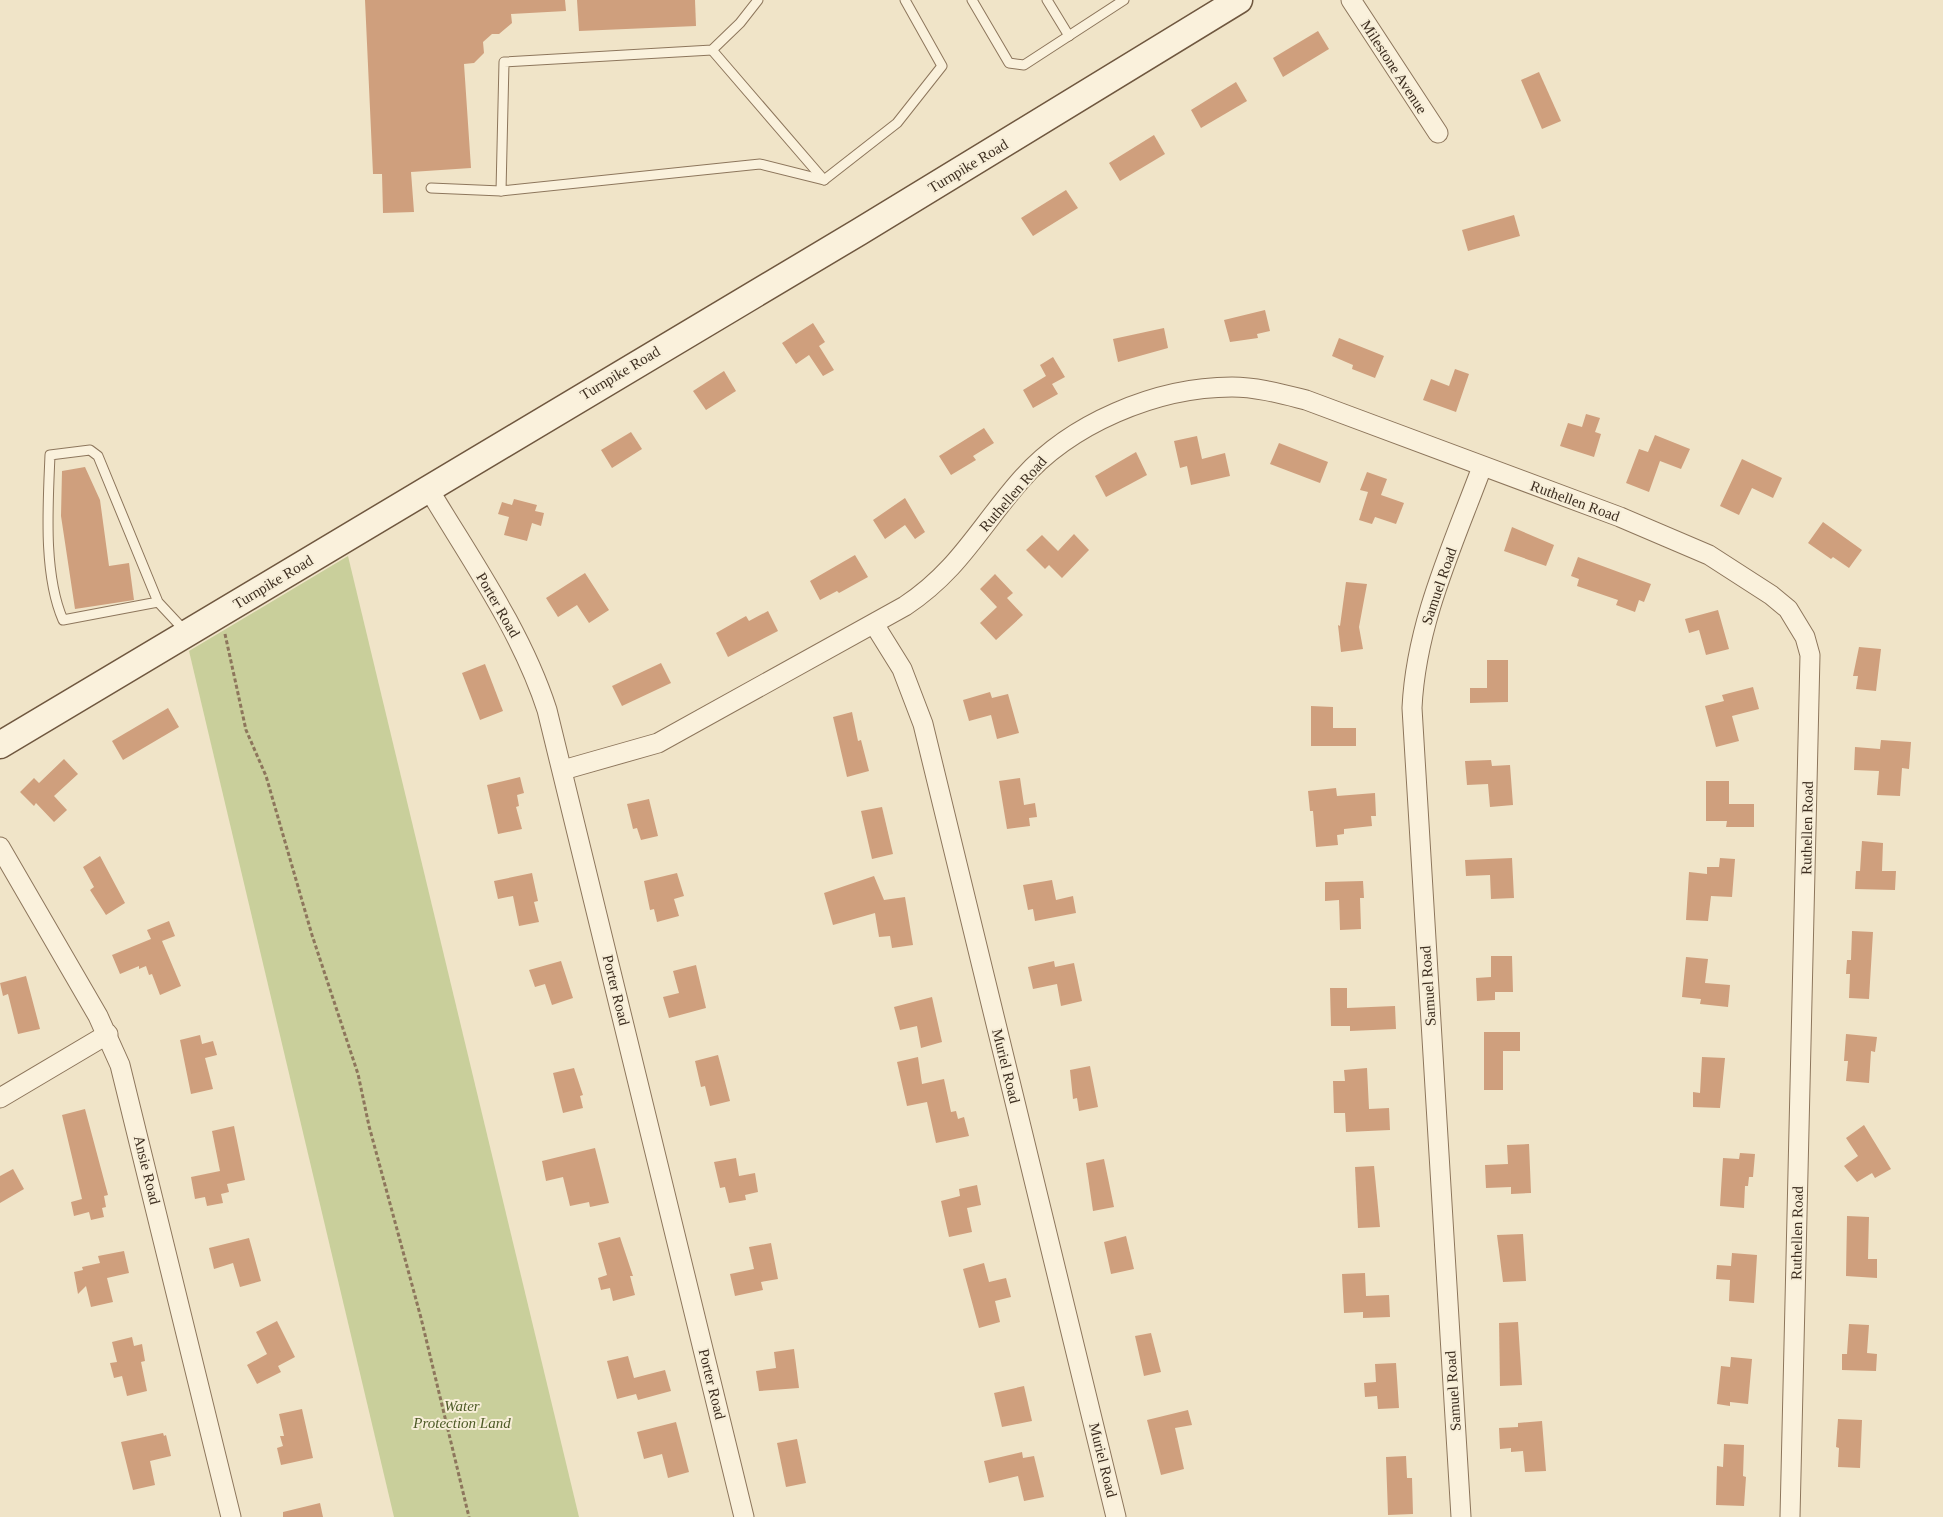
<svg xmlns="http://www.w3.org/2000/svg" width="1943" height="1517" viewBox="0 0 1943 1517" font-family="'Times New Roman',serif">
  <style>
    .green { fill: #c9cf9b }
    .building { fill: #cf9f7d }
    .lines { fill: none; stroke-linecap: round; stroke-linejoin: round }
    .lane-casing { stroke: #8d765c; stroke-width: 11 }
    .street-casing { stroke: #8d765c; stroke-width: 21 }
    .secondary-casing { stroke: #6f573f; stroke-width: 29 }
    .path { stroke: #8d765c; stroke-width: 3; stroke-dasharray: 4 2.5; stroke-linecap: butt }
    .lane { stroke: #faf1dc; stroke-width: 9 }
    .street { stroke: #faf1dc; stroke-width: 19 }
    .secondary { stroke: #faf1dc; stroke-width: 26 }
    .labels { text-anchor: middle; stroke-width: 4; stroke-linejoin: round; paint-order: stroke }
    .street-label { font-size: 15px; fill: #3d2e20; stroke: #f7eed8 }
    .park-label { font-size: 15px; font-style: italic; fill: #4d5a26; stroke: #f7eed8 }
  </style>
  <rect width="100%" height="100%" fill="#f0e4c8"/>
  <!-- green -->
  <path class="green" d="M348,556L579,1517H394L189,651Z"/>
  <!-- building -->
  <g class="building">
    <path d="M365,0H565L566,11L511,14L512,23L499,34H492L483,42L484,53L474,63L464,64L471,168L411,172L414,212L383,213L382,174H373Z"/>
    <path d="M577,0H695L696,26L579,31Z"/>
    <path d="M1318,31L1329,49L1283,77L1273,58Z"/>
    <path d="M1539,72L1561,121L1542,129L1521,80Z"/>
    <path d="M1236,82L1247,101L1201,128L1191,110Z"/>
    <path d="M1154,135L1165,154L1120,181L1109,163Z"/>
    <path d="M1066,190L1078,208L1033,236L1021,218Z"/>
    <path d="M1514,215L1520,236L1468,251L1462,230Z"/>
    <path d="M1265,310L1270,331L1257,334L1258,338L1230,342L1224,320Z"/>
    <path d="M813,323L825,342L819,346L834,370L823,376L809,355L796,364L782,343Z"/>
    <path d="M1164,328L1168,348L1118,362L1113,339Z"/>
    <path d="M1339,338L1384,356L1375,378L1352,369L1353,365L1332,356Z"/>
    <path d="M1053,357L1065,377L1052,384L1058,394L1033,408L1023,390L1046,376L1040,365Z"/>
    <path d="M1455,369L1469,374L1456,412L1423,400L1431,379L1449,386Z"/>
    <path d="M724,371L736,391L706,410L693,391Z"/>
    <path d="M1586,414L1600,418L1595,432L1601,434L1594,457L1560,446L1568,423L1582,427Z"/>
    <path d="M984,428L994,443L973,456L976,460L951,475L939,456Z"/>
    <path d="M631,432L642,449L612,468L601,450Z"/>
    <path d="M1655,435L1690,449L1681,469L1660,461L1649,492L1626,483L1639,449L1648,452Z"/>
    <path d="M1197,436L1202,459L1225,453L1230,476L1191,485L1187,466L1180,468L1174,441Z"/>
    <path d="M1279,443L1328,462L1320,483L1270,464Z"/>
    <path d="M1136,452L1147,475L1106,497L1095,476Z"/>
    <path d="M1742,459L1782,478L1773,498L1752,488L1739,515L1720,506Z"/>
    <path d="M85,467L100,500L109,566L129,563L134,600L75,609L61,516L62,471Z"/>
    <path d="M1367,472L1387,479L1381,495L1404,503L1396,524L1375,517L1372,524L1359,520L1368,492L1360,490Z"/>
    <path d="M905,498L925,532L915,539L905,525L885,539L873,520Z"/>
    <path d="M514,499L537,505L535,511L544,513L541,526L532,523L527,541L504,535L509,517L498,514L502,502L512,505Z"/>
    <path d="M1823,522L1862,550L1849,568L1833,557L1831,559L1808,543Z"/>
    <path d="M1512,527L1554,545L1546,566L1504,551Z"/>
    <path d="M1074,534L1089,550L1062,578L1049,565L1045,569L1026,550L1042,535L1058,551Z"/>
    <path d="M855,555L868,577L839,593L837,591L820,600L810,581Z"/>
    <path d="M1578,557L1651,584L1644,602L1639,600L1635,612L1616,605L1618,600L1577,586L1579,579L1571,576Z"/>
    <path d="M585,573L609,610L589,623L577,605L558,617L546,598Z"/>
    <path d="M995,574L1013,593L1007,598L1023,615L996,640L980,623L997,607L980,589Z"/>
    <path d="M1346,582L1367,584L1359,627L1363,649L1341,652L1338,625L1340,626Z"/>
    <path d="M1718,610L1729,649L1706,655L1699,630L1689,633L1685,619Z"/>
    <path d="M768,611L778,631L728,657L716,633L746,616L749,621Z"/>
    <path d="M1859,647L1881,649L1876,691L1856,689L1858,676H1853Z"/>
    <path d="M1487,660H1508V702L1470,703V688H1487Z"/>
    <path d="M661,663L671,683L622,706L612,686Z"/>
    <path d="M485,664L503,711L480,720L462,673Z"/>
    <path d="M1753,687L1759,709L1732,716L1739,741L1716,747L1705,706L1724,701L1722,695Z"/>
    <path d="M990,692L992,698L1008,694L1019,733L997,739L991,715L969,721L963,700Z"/>
    <path d="M1311,706L1333,707V728H1356V746H1311Z"/>
    <path d="M168,708L179,727L123,760L112,741Z"/>
    <path d="M852,712L858,741L861,740L869,771L847,777L833,717Z"/>
    <path d="M1881,740L1911,742L1909,769L1902,768L1900,796L1877,795L1879,771L1854,770L1855,747L1880,749Z"/>
    <path d="M64,759L78,774L54,796L67,810L54,822L36,803L34,806L20,792L34,778L39,783Z"/>
    <path d="M1491,760L1492,766L1510,765L1513,805L1490,807L1488,784L1467,785L1465,761Z"/>
    <path d="M520,777L524,793L517,795L519,806L516,807L522,829L498,834L487,785Z"/>
    <path d="M1020,778L1024,805L1035,803L1037,817L1029,818L1030,826L1007,829L999,781Z"/>
    <path d="M1706,781H1729V804H1754V827H1726L1727,821H1706Z"/>
    <path d="M1336,788L1337,796L1375,793L1376,816H1371L1372,826L1344,829V834L1337,835L1338,845L1316,847L1313,811H1310L1308,791Z"/>
    <path d="M649,799L658,836L641,840L637,828L633,829L627,804Z"/>
    <path d="M882,807L893,854L872,859L861,811Z"/>
    <path d="M1862,841L1883,843L1882,871H1896L1895,890L1855,889L1856,871H1860Z"/>
    <path d="M100,856L125,903L106,915L90,890L94,887L83,867Z"/>
    <path d="M1512,858L1514,898L1491,899L1490,875L1466,876L1465,860Z"/>
    <path d="M1720,858L1735,859L1732,897L1711,896L1708,921L1686,920L1689,872L1707,874V867H1719Z"/>
    <path d="M532,873L538,901L534,902L539,922L519,926L513,896L498,899L494,881Z"/>
    <path d="M677,873L684,896L674,899L679,916L657,922L654,909L650,910L644,881Z"/>
    <path d="M874,876L884,900L905,897L913,945L892,948L890,936L879,937L875,913L833,925L824,893Z"/>
    <path d="M1052,880L1056,900L1073,896L1076,913L1035,921L1033,909L1028,910L1023,885Z"/>
    <path d="M1363,881L1364,898H1360L1361,929L1340,930L1339,900L1325,901V882Z"/>
    <path d="M169,921L175,936L162,941L181,986L160,995L152,974L149,975L146,966L139,969V966L120,974L112,955L151,939L147,930Z"/>
    <path d="M1852,931L1873,932L1869,999L1849,998L1850,974H1846L1847,960H1851Z"/>
    <path d="M1491,956H1512L1513,992H1495V1000L1477,1001L1476,978L1491,977Z"/>
    <path d="M1686,957L1708,959L1705,983L1730,985L1728,1007L1700,1004L1701,999L1682,997Z"/>
    <path d="M561,961L573,998L552,1005L545,984L535,987L529,970Z"/>
    <path d="M1054,961L1055,967L1074,963L1082,1001L1061,1006L1057,984L1033,989L1028,967Z"/>
    <path d="M696,965L706,1008L669,1018L663,997L679,993L673,971Z"/>
    <path d="M26,976L40,1029L18,1034L8,994L3,996L0,983Z"/>
    <path d="M1330,988H1347V1008L1395,1006L1396,1029L1350,1031V1026H1331Z"/>
    <path d="M932,997L942,1042L921,1048L917,1026L900,1030L894,1007Z"/>
    <path d="M1484,1032H1520V1051H1503V1090H1484Z"/>
    <path d="M1846,1034L1877,1037L1875,1052L1871,1051L1869,1083L1846,1081L1848,1061H1844Z"/>
    <path d="M200,1035L202,1044L213,1041L217,1055L205,1058L213,1089L191,1094L180,1040Z"/>
    <path d="M718,1055L730,1101L710,1106L705,1086L701,1087L695,1061Z"/>
    <path d="M918,1057L922,1084L944,1079L951,1112L956,1111L958,1119L964,1117L969,1136L936,1143L927,1102L907,1106L897,1062Z"/>
    <path d="M1702,1057L1725,1058L1720,1108L1693,1107V1092L1700,1093Z"/>
    <path d="M1090,1066L1098,1107L1079,1111L1077,1098L1073,1099L1070,1070Z"/>
    <path d="M574,1068L583,1095L580,1096L583,1108L563,1113L553,1073Z"/>
    <path d="M1367,1068L1369,1109L1389,1108L1390,1130L1346,1132L1345,1113H1334L1333,1081H1345L1344,1070Z"/>
    <path d="M85,1109L108,1195L104,1196L106,1207L102,1208L104,1217L91,1220L89,1212L74,1216L71,1202L82,1199L62,1115Z"/>
    <path d="M1864,1125L1891,1169L1875,1178L1872,1173L1857,1182L1844,1166L1858,1156L1846,1138Z"/>
    <path d="M234,1126L245,1180L227,1184L229,1192L221,1194L223,1203L207,1206L205,1197L195,1199L191,1177L220,1171L212,1131Z"/>
    <path d="M1529,1144L1531,1193L1511,1194V1187L1486,1188L1485,1165L1508,1164L1507,1145Z"/>
    <path d="M595,1148L609,1203L590,1207L589,1202L570,1206L563,1177L546,1181L542,1161Z"/>
    <path d="M1740,1153L1755,1154L1753,1177H1749L1748,1186H1745L1744,1208L1720,1206L1723,1158L1739,1159Z"/>
    <path d="M736,1158L739,1176L755,1173L758,1192L745,1195L746,1200L729,1203L725,1187L720,1188L714,1162Z"/>
    <path d="M1104,1159L1114,1207L1093,1211L1086,1163Z"/>
    <path d="M1374,1166L1380,1227L1358,1228L1355,1167Z"/>
    <path d="M13,1169L24,1189L0,1203V1176Z"/>
    <path d="M977,1185L981,1205L967,1208L972,1232L949,1237L941,1201L960,1196L959,1189Z"/>
    <path d="M1847,1216L1869,1217L1868,1259H1877V1278L1846,1276Z"/>
    <path d="M1523,1234L1526,1281L1503,1282L1497,1235Z"/>
    <path d="M1126,1236L1134,1269L1111,1274L1104,1242Z"/>
    <path d="M620,1237L633,1276H630L635,1295L613,1301L610,1288L601,1290L598,1278L607,1275L598,1243Z"/>
    <path d="M249,1238L261,1281L240,1287L233,1263L214,1269L209,1248Z"/>
    <path d="M771,1243L778,1279L761,1282L763,1290L735,1296L730,1274L754,1269L749,1247Z"/>
    <path d="M124,1251L129,1273L107,1278L113,1302L91,1307L86,1286L78,1294L74,1272L83,1270L82,1267L100,1263L98,1256Z"/>
    <path d="M1732,1253L1757,1255L1754,1303L1729,1301L1730,1280L1716,1279L1717,1265L1731,1266Z"/>
    <path d="M984,1263L989,1282L1006,1278L1011,1297L995,1301L1000,1322L979,1328L963,1269Z"/>
    <path d="M1365,1273L1366,1296L1389,1295L1390,1317L1363,1318V1312L1344,1313L1342,1274Z"/>
    <path d="M277,1321L295,1357L278,1366L281,1372L257,1384L247,1365L267,1354L256,1332Z"/>
    <path d="M1518,1322L1522,1385L1500,1386L1499,1323Z"/>
    <path d="M1849,1324L1869,1325L1867,1353L1877,1354L1876,1371L1842,1370V1354H1847Z"/>
    <path d="M1151,1333L1161,1372L1144,1376L1135,1336Z"/>
    <path d="M132,1337L134,1346L142,1344L145,1361L141,1362L147,1391L127,1396L122,1376L114,1378L110,1363L117,1362L112,1342Z"/>
    <path d="M794,1349L799,1388L759,1391L756,1371L776,1368L774,1352Z"/>
    <path d="M628,1356L634,1378L665,1370L671,1391L638,1400L636,1394L617,1399L607,1361Z"/>
    <path d="M1731,1357L1752,1359L1748,1404L1730,1402V1406L1717,1404L1721,1366L1730,1367Z"/>
    <path d="M1396,1363L1399,1408L1378,1409L1377,1396L1365,1397L1364,1383L1376,1382L1375,1364Z"/>
    <path d="M1024,1386L1032,1421L1002,1427L994,1393Z"/>
    <path d="M302,1409L313,1458L281,1465L277,1448L283,1446L280,1436H284L279,1414Z"/>
    <path d="M1188,1410L1192,1425L1175,1428L1184,1469L1161,1475L1147,1420Z"/>
    <path d="M1838,1419L1862,1420L1860,1468L1838,1467L1839,1448L1836,1447Z"/>
    <path d="M1542,1421L1546,1471L1525,1472L1523,1451L1511,1452V1448L1500,1449L1499,1428L1518,1427V1423Z"/>
    <path d="M676,1422L689,1472L668,1478L662,1454L644,1459L637,1432Z"/>
    <path d="M163,1433L164,1436L166,1435L171,1456L150,1461L155,1485L133,1490L121,1442Z"/>
    <path d="M797,1439L806,1483L786,1487L777,1443Z"/>
    <path d="M1724,1444L1744,1445L1743,1476L1746,1477L1744,1506L1716,1505L1717,1466L1723,1467Z"/>
    <path d="M1022,1452L1023,1458L1034,1456L1044,1497L1024,1501L1018,1476L989,1483L984,1461Z"/>
    <path d="M1406,1456L1407,1478H1412L1413,1514L1388,1515L1386,1457Z"/>
    <path d="M320,1503L323,1517H283V1512Z"/>
  </g>
  <g class="lines">
    <!-- lane casing -->
    <g class="lane-casing">
      <g id="lane">
        <path d="M758,0L740,23L712,50L504,62L501,191L760,164L824,180L897,123L942,66L905,0"/>
        <path d="M972,0L1009,63L1024,65L1124,0"/>
        <path d="M1047,0L1069,36"/>
        <path d="M712,50L824,180"/>
        <path d="M431,188L501,191"/>
        <path d="M158,602L63,620C43,574 48,505 50,455L90,450L98,456L158,602L186,632"/>
      </g>
    </g>
    <!-- street casing -->
    <g class="street-casing">
      <g id="street">
        <path d="M1351,0L1438,133"/>
        <path d="M428,488C471,560 521,630 547,710L744,1517"/>
        <path d="M874,624L902,669L923,724L1116,1517"/>
        <path d="M563,770L658,743L905,606C958,571 979,528 1020,481C1069,424 1156,387 1232,387C1257,387 1282,394 1306,400L1620,517L1709,555L1771,595L1788,609L1805,637L1810,655L1790,1517"/>
        <path d="M0,847L98,1016L120,1065L231,1517"/>
        <path d="M0,1098L108,1034"/>
        <path d="M1461,1517L1412,708C1416,623 1453,545 1482,467"/>
      </g>
    </g>
    <!-- secondary casing -->
    <g class="secondary-casing">
      <path id="secondary" d="M0,745L859,232L1239,0"/>
    </g>
    <!-- path -->
    <path class="path" d="M225,634L246,730L266,776L312,935L358,1074L369,1126L421,1318L469,1517"/>
    <!-- lane -->
    <use href="#lane" class="lane"/>
    <!-- street -->
    <use href="#street" class="street"/>
    <!-- secondary -->
    <use href="#secondary" class="secondary"/>
  </g>
  <g class="labels">
    <!-- street labels -->
    <g class="street-label">
      <text transform="translate(1394 67) rotate(57)" y="5">Milestone Avenue</text>
      <text transform="translate(968 166) rotate(-31)" y="5">Turnpike Road</text>
      <text transform="translate(620 373) rotate(-31)" y="5">Turnpike Road</text>
      <text transform="translate(1013 494) rotate(-49)" y="5">Ruthellen Road</text>
      <text transform="translate(1575 501) rotate(20)" y="5">Ruthellen Road</text>
      <text transform="translate(273 582) rotate(-31)" y="5">Turnpike Road</text>
      <text transform="translate(1439 586) rotate(-71)" y="5">Samuel Road</text>
      <text transform="translate(498 605) rotate(60)" y="5">Porter Road</text>
      <text transform="translate(1807 828) rotate(-89)" y="5">Ruthellen Road</text>
      <text transform="translate(1428 986) rotate(-94)" y="5">Samuel Road</text>
      <text transform="translate(616 990) rotate(76)" y="5">Porter Road</text>
      <text transform="translate(1006 1066) rotate(76)" y="5">Muriel Road</text>
      <text transform="translate(147 1170) rotate(76)" y="5">Ansie Road</text>
      <text transform="translate(1797 1233) rotate(-89)" y="5">Ruthellen Road</text>
      <text transform="translate(712 1384) rotate(76)" y="5">Porter Road</text>
      <text transform="translate(1453 1391) rotate(-94)" y="5">Samuel Road</text>
      <text transform="translate(1103 1460) rotate(76)" y="5">Muriel Road</text>
    </g>
    <!-- park labels -->
    <g class="park-label">
      <text x="462" y="1411">Water<tspan x="462" dy="17">Protection Land</tspan></text>
    </g>
  </g>
</svg>
